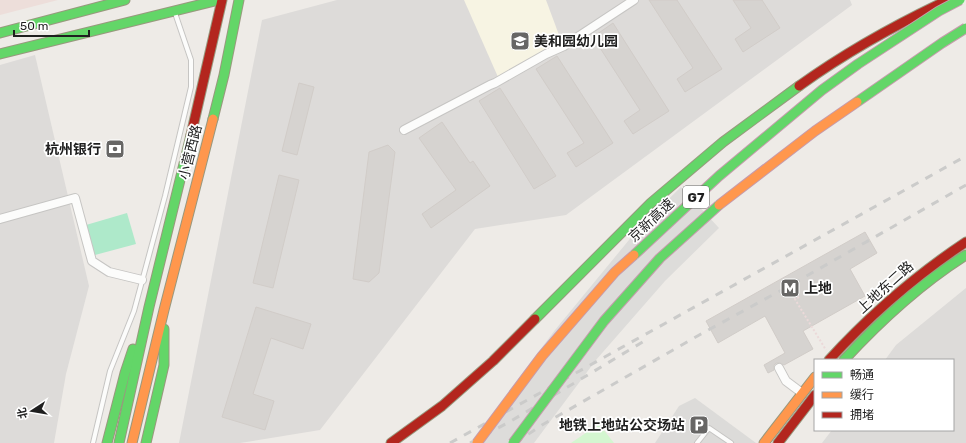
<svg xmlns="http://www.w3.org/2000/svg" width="966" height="443" viewBox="0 0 966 443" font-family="Rubik,'Noto Sans SC',sans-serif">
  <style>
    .residential { fill: #dddbd9 }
    .education { fill: #f7f4e3 }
    .military { fill: #eddeda }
    .park { fill: #d4f6d0 }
    .pitch { fill: #aee9ca }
    .parking { fill: #dcdbd9 }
    .pier { fill: #dddcda }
    .building { fill: #d6d3d0; stroke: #d1ccc8 }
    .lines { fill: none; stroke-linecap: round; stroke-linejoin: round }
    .lane-casing { stroke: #c6c5c3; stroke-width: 6 }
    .street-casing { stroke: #c6c5c3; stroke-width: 10 }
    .fast-casing { stroke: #99987e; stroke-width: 11 }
    .slow-casing { stroke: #99987e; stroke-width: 11 }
    .jam-casing { stroke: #99987e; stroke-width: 11 }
    .path { stroke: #ebd9d9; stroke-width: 2; stroke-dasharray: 2 2; stroke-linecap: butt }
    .lane { stroke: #fcfcfb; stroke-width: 4 }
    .street { stroke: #fcfcfb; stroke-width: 8 }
    .fast { stroke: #63d668; stroke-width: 9 }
    .slow { stroke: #ff974d; stroke-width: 9 }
    .jam { stroke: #b3261e; stroke-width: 9 }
    .rail { stroke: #cbcbca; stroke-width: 3; stroke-dasharray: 8 8; stroke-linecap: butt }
    .fast-bridge-casing { stroke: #c69bac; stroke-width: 11; stroke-linecap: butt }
    .slow-bridge-casing { stroke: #c69bac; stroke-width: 11; stroke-linecap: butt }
    .fast-bridge { stroke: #63d668; stroke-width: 9 }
    .slow-bridge { stroke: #ff974d; stroke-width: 9 }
    .labels { text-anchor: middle; stroke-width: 3.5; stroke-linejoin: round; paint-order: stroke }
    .shield { fill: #fff; stroke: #626262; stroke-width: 1 }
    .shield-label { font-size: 13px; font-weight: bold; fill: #1f1f1f }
    .poi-label { font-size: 14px; font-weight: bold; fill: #1f1f1f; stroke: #fff; text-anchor: start }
    .street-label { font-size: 14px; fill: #1f1f1f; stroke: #fff }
  </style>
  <rect width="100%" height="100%" fill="#eeebe7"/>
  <!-- residential -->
  <g class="residential">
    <path d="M337,0H850L852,5L566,215L475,229L320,430L240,443H179L262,20Z"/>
    <path d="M35,55L89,286L66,374L54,443H0V65Z"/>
    <path d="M966,288V443H822L832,430H953V360H885L896,345Z"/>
  </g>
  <!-- education -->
  <path class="education" d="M464,0H546L559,35L555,47L498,77Z"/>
  <!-- military -->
  <path class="military" d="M0,0H58L0,15Z"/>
  <!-- park -->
  <path class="park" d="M599,424L614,443H571Z"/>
  <!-- pitch -->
  <path class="pitch" d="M127,213L136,244L95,255L86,225Z"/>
  <!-- parking -->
  <path class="parking" d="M695,398L756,443H655L679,406Z"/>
  <!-- pier -->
  <path class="pier" d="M681,187L719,228L665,281L596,360L534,443H470L555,330L638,229Z"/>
  <!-- building -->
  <g class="building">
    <path d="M649,0H677L722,69L685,92L677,79L693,68Z"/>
    <path d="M733,0H762L780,28L743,52L735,39L751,28Z"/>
    <path d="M613,23L669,111L633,134L624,121L640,110L593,37Z"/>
    <path d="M557,56L613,143L576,167L567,153L584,143L536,69Z"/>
    <path d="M299,83L314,87L297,155L282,151Z"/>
    <path d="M500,88L556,176L534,189L479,101Z"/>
    <path d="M442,122L470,163L473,161L490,186L431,228L422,214L456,190L419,138Z"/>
    <path d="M388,145L395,152L379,273L369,282L353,279L369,152Z"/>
    <path d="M279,175L299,180L273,288L253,283Z"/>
    <path d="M865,232L877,253L850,269L865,296L803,331L813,349L784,365L780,363H776L774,365V370L768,373L764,365L785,353L765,316L718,343L706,321Z"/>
    <path d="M256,307L311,324L303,349L271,338L253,394L274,401L265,430L222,417Z"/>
  </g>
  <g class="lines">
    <!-- lane casing -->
    <g class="lane-casing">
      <g id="lane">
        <path d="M93,443L110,371L134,311L165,196L191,87V60L175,13"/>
        <path d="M697,443L709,428L731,443"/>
      </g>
    </g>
    <!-- street casing -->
    <g class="street-casing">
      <g id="street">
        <path d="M404,130L490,85L495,83L546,54L564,46L634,0"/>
        <path d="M0,219L75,198L92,261L109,272L142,280"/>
        <path d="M779,368L786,381L802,393"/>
      </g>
    </g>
    <!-- fast casing -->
    <g class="fast-casing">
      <g id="fast">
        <path d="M0,33L125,0"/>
        <path d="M0,54L219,0"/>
        <path d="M213,119L224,75L239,0"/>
        <path d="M535,319L651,203L723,142L799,86"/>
        <path d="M844,360C881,320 920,284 966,255"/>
        <path d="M107,443L125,373L133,349"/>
        <path d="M119,443L149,307L191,135"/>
        <path d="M146,443L164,365V329"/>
      </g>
    </g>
    <!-- slow casing -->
    <g class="slow-casing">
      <g id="slow">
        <path d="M132,443L164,310L213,119"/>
        <path d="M764,443L815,377"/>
      </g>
    </g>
    <!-- jam casing -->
    <g class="jam-casing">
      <g id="jam">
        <path d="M799,86C845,53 895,25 946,1"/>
        <path d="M191,135L222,0"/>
        <path d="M829,360C870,315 915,276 966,242"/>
        <path d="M391,443L442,406L493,361L535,319"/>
        <path d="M778,443L815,395"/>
      </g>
    </g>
    <!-- path -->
    <path class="path" d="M799,297L795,299L796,301L826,350"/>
    <!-- lane -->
    <use href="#lane" class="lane"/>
    <!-- street -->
    <use href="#street" class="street"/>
    <!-- fast -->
    <use href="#fast" class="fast"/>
    <!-- slow -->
    <use href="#slow" class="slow"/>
    <!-- jam -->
    <use href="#jam" class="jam"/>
    <!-- rail -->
    <g class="rail">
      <path d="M450,443L966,156"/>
      <path d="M470,443L511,421L646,340"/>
      <path d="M515,443L542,425L701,334L789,286L966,185"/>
    </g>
    <!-- fast-bridge casing -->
    <g class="fast-bridge-casing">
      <g id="fast-bridge">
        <path d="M857,102L942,43L966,28"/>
        <path d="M634,255L719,176L822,90L858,64L939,11L960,0"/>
        <path d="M513,443L604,321L660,258L719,205"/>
      </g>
    </g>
    <!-- slow-bridge casing -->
    <g class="slow-bridge-casing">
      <g id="slow-bridge">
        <path d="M719,205L815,131L857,102"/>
        <path d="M477,443L542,356L615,272L634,255"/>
      </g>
    </g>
    <!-- fast-bridge -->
    <use href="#fast-bridge" class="fast-bridge"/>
    <!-- slow-bridge -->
    <use href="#slow-bridge" class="slow-bridge"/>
  </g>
  <!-- icons -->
  <defs>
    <g id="school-square" transform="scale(1)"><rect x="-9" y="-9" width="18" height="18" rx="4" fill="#676665" stroke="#fff"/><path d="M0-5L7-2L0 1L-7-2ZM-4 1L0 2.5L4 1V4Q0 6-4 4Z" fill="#fff"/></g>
    <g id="bank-square" transform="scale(1)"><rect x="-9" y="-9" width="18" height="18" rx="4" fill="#676665" stroke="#fff"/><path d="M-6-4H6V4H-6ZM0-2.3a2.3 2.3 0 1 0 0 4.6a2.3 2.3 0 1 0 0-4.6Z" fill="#fff"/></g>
    <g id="metro-square" transform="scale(1)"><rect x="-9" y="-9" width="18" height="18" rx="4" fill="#676665" stroke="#fff"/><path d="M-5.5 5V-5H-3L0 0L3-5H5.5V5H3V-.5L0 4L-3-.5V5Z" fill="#fff"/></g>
    <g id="parking-square" transform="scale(1)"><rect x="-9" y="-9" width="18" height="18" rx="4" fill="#676665" stroke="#fff"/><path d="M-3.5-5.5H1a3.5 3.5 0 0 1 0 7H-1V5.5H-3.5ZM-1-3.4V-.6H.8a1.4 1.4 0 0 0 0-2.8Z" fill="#fff"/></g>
  </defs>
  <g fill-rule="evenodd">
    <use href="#school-square" x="520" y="41"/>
    <use href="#bank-square" x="115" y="149"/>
    <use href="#metro-square" x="790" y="288"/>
    <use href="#parking-square" x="699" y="425"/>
  </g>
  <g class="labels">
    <!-- shield labels -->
    <rect class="shield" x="683" y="186" width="26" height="22" rx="3"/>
    <g class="shield-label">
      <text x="696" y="202">G7</text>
    </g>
    <!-- poi labels -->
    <g class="poi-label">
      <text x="534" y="46">美和园幼儿园</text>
      <text x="101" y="154" text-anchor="end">杭州银行</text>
      <text x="804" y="293">上地</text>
      <text x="685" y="430" text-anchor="end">地铁上地站公交场站</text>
    </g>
    <!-- street labels -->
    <g class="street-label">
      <text transform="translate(190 152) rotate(-76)" y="5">小营西路</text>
      <text transform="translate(651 220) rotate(-43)" y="5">京新高速</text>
      <text transform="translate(885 287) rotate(-42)" y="5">上地东二路</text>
    </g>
  </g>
  <!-- legend -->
  <rect x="814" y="359" width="140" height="72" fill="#ffffff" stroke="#a5a5a5"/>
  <rect x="822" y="372" width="20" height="6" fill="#63d668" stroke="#a5a5a5"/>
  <text x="850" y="379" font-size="12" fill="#1f1f1f">畅通</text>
  <rect x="822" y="392" width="20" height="6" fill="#ff974d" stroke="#a5a5a5"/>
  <text x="850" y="399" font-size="12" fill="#1f1f1f">缓行</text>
  <rect x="822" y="412" width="20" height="6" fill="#b3261e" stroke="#a5a5a5"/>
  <text x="850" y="419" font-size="12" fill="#1f1f1f">拥堵</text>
  <!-- north arrow -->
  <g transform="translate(32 411) rotate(258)" stroke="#ffffff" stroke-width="3" paint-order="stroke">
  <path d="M0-3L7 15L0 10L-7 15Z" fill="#1f1f1f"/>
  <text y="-6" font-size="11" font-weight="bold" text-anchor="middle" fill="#1f1f1f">北</text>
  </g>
  <!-- scale -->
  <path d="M14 30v6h75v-6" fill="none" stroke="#1f1f1f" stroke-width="2"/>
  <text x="20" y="30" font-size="12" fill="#1f1f1f" stroke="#ffffff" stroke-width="3" paint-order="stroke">50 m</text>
</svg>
